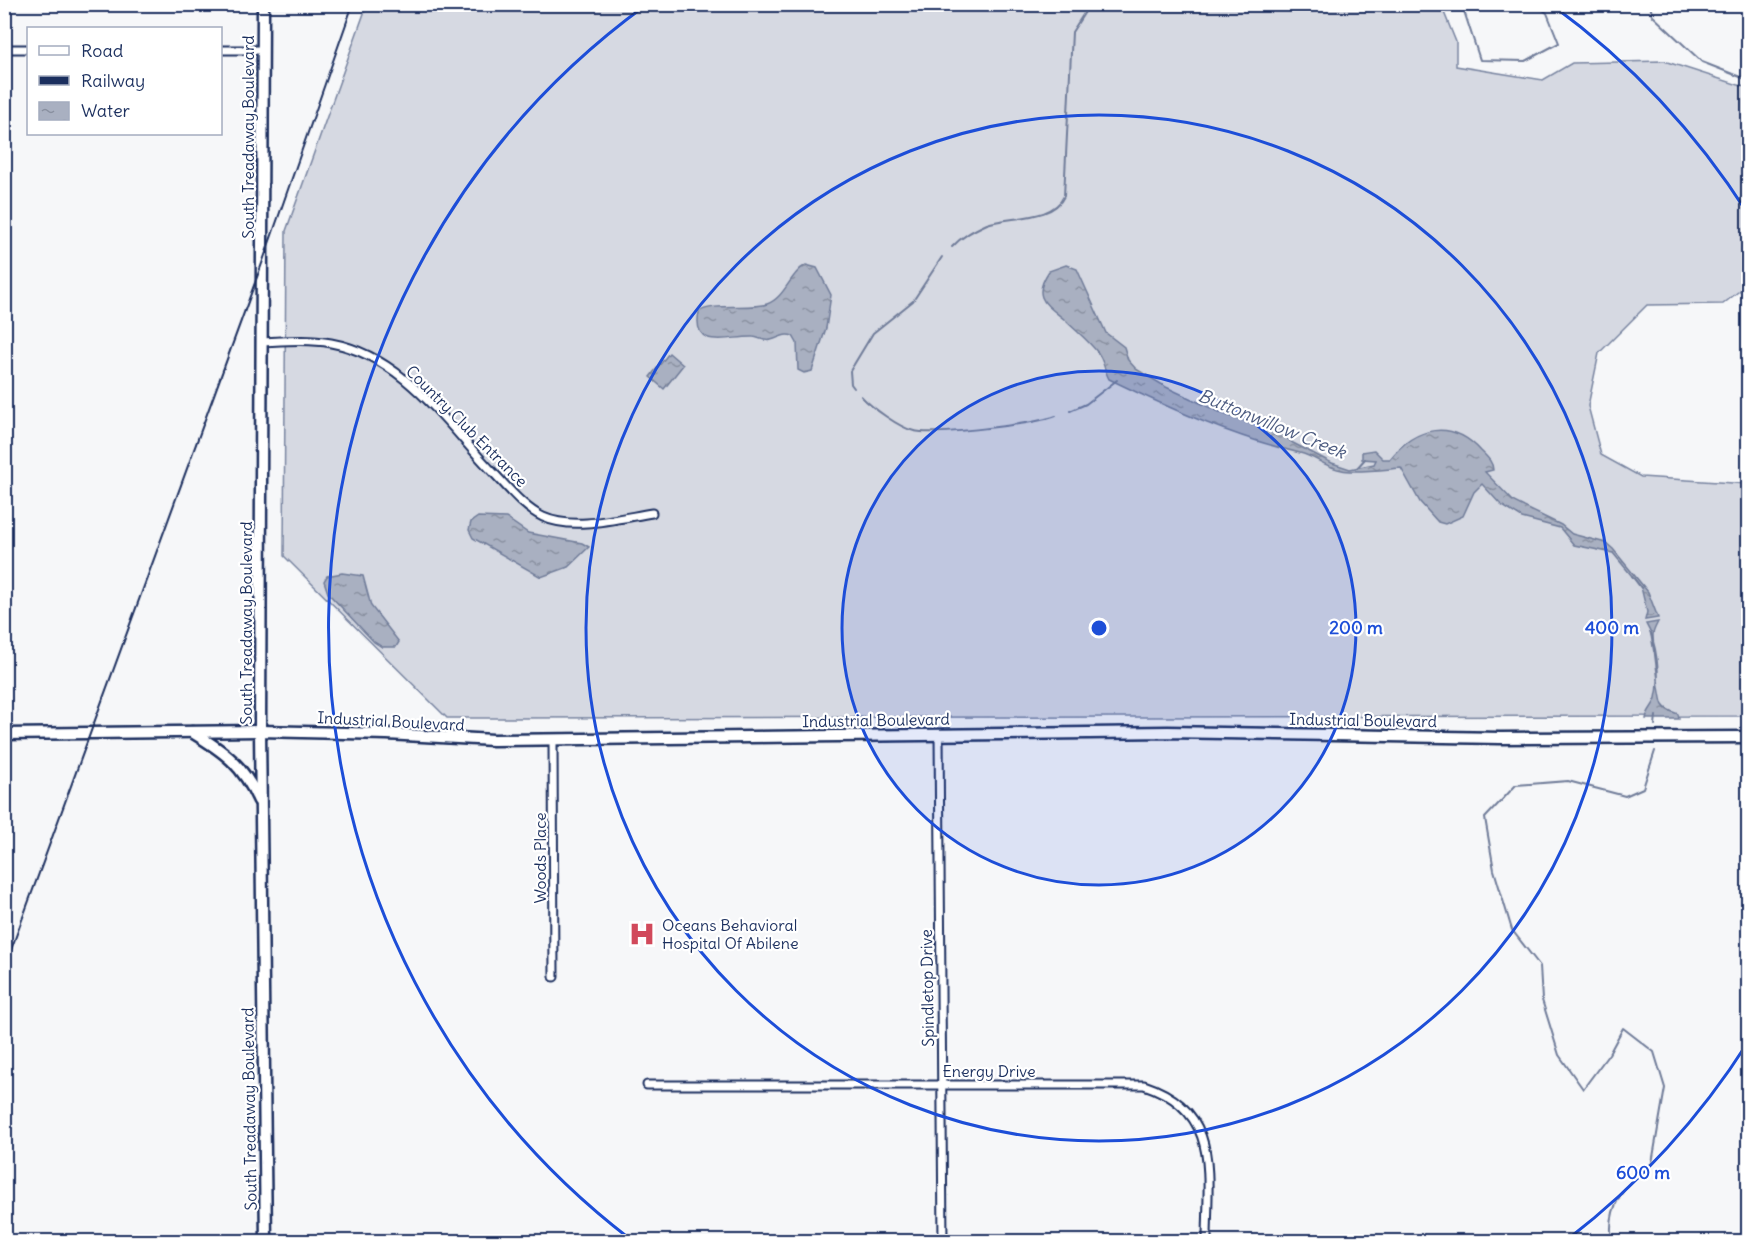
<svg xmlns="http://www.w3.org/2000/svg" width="1753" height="1246" viewBox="0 0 1753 1246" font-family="Delius,sans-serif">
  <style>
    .grass { fill: #d6d9e2; stroke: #7884a0; stroke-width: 1.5 }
    .water { fill: url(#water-ripples); stroke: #707c99; stroke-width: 1.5 }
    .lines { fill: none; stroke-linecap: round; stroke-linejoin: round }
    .stream { stroke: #707c99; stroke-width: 2 }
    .street-casing { stroke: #1b2f5e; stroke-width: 11 }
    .secondary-casing { stroke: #1b2f5e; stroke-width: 15 }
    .primary-casing { stroke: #1b2f5e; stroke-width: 15 }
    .street { stroke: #fff; stroke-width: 7 }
    .secondary { stroke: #fff; stroke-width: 10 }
    .primary { stroke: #fff; stroke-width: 10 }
    .rail { stroke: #1b2f5e; stroke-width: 2 }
    .ring { fill: none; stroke: #1d4ed8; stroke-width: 3 }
    .labels { text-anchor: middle; stroke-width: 4.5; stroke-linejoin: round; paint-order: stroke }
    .street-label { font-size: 16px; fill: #1b2f5e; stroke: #fff }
    .poi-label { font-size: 16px; fill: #1b2f5e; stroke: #fff; text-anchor: start }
    .water-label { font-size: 18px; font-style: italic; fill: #4d5c81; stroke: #fff }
    .centre { fill: #1d4ed8; stroke: #fff; stroke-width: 3 }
    .ring-label { font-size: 18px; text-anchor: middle; font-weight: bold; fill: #1d4ed8; stroke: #fff; stroke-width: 4.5; stroke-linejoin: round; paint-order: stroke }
  </style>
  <defs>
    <pattern id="water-ripples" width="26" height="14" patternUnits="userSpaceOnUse" patternTransform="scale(1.5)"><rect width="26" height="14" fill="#a9b0c1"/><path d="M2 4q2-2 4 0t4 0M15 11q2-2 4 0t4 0" fill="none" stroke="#8990a0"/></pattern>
  </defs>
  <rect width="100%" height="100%" fill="#f6f7f9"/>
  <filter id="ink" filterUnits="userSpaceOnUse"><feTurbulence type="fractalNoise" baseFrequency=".0167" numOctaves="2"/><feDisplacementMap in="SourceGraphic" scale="12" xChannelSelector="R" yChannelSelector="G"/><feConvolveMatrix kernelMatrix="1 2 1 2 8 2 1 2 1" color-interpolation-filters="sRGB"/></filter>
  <g filter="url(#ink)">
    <!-- grass -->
    <path class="grass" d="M367,5H1441L1456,42V66L1543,80L1572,63L1664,61L1748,88V284L1723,304L1647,305L1599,353L1588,406L1601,455L1641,477L1748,484V716L447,718L284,556L286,231Z"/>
    <!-- water -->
    <g class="water">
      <path d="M806,265L817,268L831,295L826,328L812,371L804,373L798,370L797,343L793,336C783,333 780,338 771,340C764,342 759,337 753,337C730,336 691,352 699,312C712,302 749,310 767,304C785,298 790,273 806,265Z"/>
      <path d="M1066,265L1077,269L1106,333L1124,347L1128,360L1136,369L1166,387L1226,415L1276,429L1293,443L1332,463L1350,469L1374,464L1376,460L1362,459V452L1374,450L1383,459H1390C1416,426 1452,419 1481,451C1487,457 1493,462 1493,470L1485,472L1514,502L1561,525L1572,534L1606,543L1613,549L1648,592L1658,618L1645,620L1647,612L1641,587L1613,553L1574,545L1560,528L1522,518L1501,505L1482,484L1474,492L1463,516L1445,524L1438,522L1420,502L1401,468C1387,469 1354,473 1342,470C1327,468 1314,456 1300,453C1233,437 1171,409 1109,379C1104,370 1104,361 1098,353C1088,340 1076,331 1065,320C1046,304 1031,298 1049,271Z"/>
      <path d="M669,353L683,365L664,389L650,377Z"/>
      <path d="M478,517L506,518L528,533L582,543L589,547L568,567L541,577L473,538L469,530L471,522Z"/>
      <path d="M342,573L363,576L371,606L399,642L396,647H382L374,642L328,593L324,581L327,576Z"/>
      <path d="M1658,622C1656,626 1653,631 1653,635C1653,643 1660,701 1663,705C1666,710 1672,712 1678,714L1679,719H1646C1647,710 1654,706 1656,698C1661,677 1657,642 1646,624Z"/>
    </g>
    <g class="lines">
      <!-- stream -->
      <g class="stream">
        <path d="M1464,4V11L1480,60L1525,61L1559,43L1547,13L1535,4"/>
        <path d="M1650,4L1652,15L1702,62L1748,80"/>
        <path d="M952,247C962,236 974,230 987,224C1010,216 1053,221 1064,196L1072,32L1090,4"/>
        <path d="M854,388L851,384L850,371L873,333L913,301L942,257"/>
        <path d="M861,396C871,407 900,428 914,431C935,436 1035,424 1056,416"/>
        <path d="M1070,411L1086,404L1117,380"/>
        <path d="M1357,468L1365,459"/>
        <path d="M1632,576L1641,588"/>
        <path d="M1651,633L1654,651"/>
        <path d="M1655,725L1656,716"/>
        <path d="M1612,1242C1606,1205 1625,1184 1652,1163L1665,1088L1654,1052L1623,1028L1609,1054L1583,1089L1559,1055L1542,1000L1540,966L1512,930L1494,870L1485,818L1516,785L1568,781L1625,796L1643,788L1655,751"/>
      </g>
      <!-- street casing -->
      <g class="street-casing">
        <g id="street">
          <path d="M4,49H28"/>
          <path d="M220,50H262"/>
          <path d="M262,342C285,341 308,339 331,343C401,356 443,419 489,468C505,484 522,507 543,517C574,531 620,518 652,513"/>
          <path d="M939,735L943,1242"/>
          <path d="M553,739L554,977"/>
          <path d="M647,1085H1144C1222,1111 1207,1174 1207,1242"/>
        </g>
      </g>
      <!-- secondary casing -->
      <g class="secondary-casing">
        <path id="secondary" d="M4,734L260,731L387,734L493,740L1168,732L1500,738L1748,737"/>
      </g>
      <!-- primary casing -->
      <g class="primary-casing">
        <g id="primary">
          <path d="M263,4L260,731L266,1242"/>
          <path d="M192,732C225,752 243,765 259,801"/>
        </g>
      </g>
      <!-- street -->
      <use href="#street" class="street"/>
      <!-- secondary -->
      <use href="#secondary" class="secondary"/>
      <!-- primary -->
      <use href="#primary" class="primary"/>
      <!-- rail -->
      <path class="rail" d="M4,969L264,258L353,4"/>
    </g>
  </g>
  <!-- distance rings -->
  <circle cx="1099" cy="628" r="257" fill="#1d4ed8" fill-opacity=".12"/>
  <g class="ring">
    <circle cx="1099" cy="628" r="257"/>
    <circle cx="1099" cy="628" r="513"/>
    <path d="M1748 1042A770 770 0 0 1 1568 1239M630 1239A770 770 0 0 1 646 5M1552 5A770 770 0 0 1 1748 214"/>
  </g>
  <!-- icons -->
  <defs>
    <g id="hospital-bare" transform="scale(2.07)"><path d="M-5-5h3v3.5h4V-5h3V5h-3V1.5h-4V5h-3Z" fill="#d1495b" stroke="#fff" stroke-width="2.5" paint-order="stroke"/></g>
  </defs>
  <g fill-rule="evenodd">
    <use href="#hospital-bare" x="642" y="934"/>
  </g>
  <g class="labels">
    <!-- street labels -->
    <g class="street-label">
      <text transform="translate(248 137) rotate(-90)" y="6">South Treadaway Boulevard</text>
      <text transform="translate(467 426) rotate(45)" y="6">Country Club Entrance</text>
      <text transform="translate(246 623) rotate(-90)" y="6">South Treadaway Boulevard</text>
      <text transform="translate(876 720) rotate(-1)" y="6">Industrial Boulevard</text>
      <text transform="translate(1363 720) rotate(1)" y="6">Industrial Boulevard</text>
      <text transform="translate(391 721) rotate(3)" y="6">Industrial Boulevard</text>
      <text transform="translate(540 858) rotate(-90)" y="6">Woods Place</text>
      <text transform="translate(927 988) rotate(-91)" y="6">Spindletop Drive</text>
      <text x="989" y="1077">Energy Drive</text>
      <text transform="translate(249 1109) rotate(-91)" y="6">South Treadaway Boulevard</text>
    </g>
    <!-- poi labels -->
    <g class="poi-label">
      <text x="662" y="931">Oceans Behavioral<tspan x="662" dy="18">Hospital Of Abilene</tspan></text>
    </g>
    <!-- water labels -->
    <g class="water-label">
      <text transform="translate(1272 424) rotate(22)" y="6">Buttonwillow Creek</text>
    </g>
  </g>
  <circle cx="1099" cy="628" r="9" class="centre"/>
  <g class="ring-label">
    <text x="1356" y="634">200 m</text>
    <text x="1612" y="634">400 m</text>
    <text x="1643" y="1179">600 m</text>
  </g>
  <!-- margin -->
  <rect width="1753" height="1246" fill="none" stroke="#fff" stroke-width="24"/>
  <rect x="12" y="12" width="1729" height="1222" fill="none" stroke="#1b2f5e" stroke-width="2" filter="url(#ink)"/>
  <!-- legend -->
  <rect x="27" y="27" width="195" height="108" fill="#ffffff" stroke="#a4acbf" stroke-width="1.5"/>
  <rect x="39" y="46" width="30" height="9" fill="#ffffff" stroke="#a4acbf" stroke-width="1.5"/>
  <text x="81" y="57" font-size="18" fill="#1b2f5e">Road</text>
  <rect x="39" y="76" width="30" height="9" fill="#1b2f5e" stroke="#a4acbf" stroke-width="1.5"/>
  <text x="81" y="87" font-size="18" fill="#1b2f5e">Railway</text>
  <rect x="39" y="102" width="30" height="18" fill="url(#water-ripples)" stroke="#a4acbf" stroke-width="1.5"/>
  <text x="81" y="117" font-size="18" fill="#1b2f5e">Water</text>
</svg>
